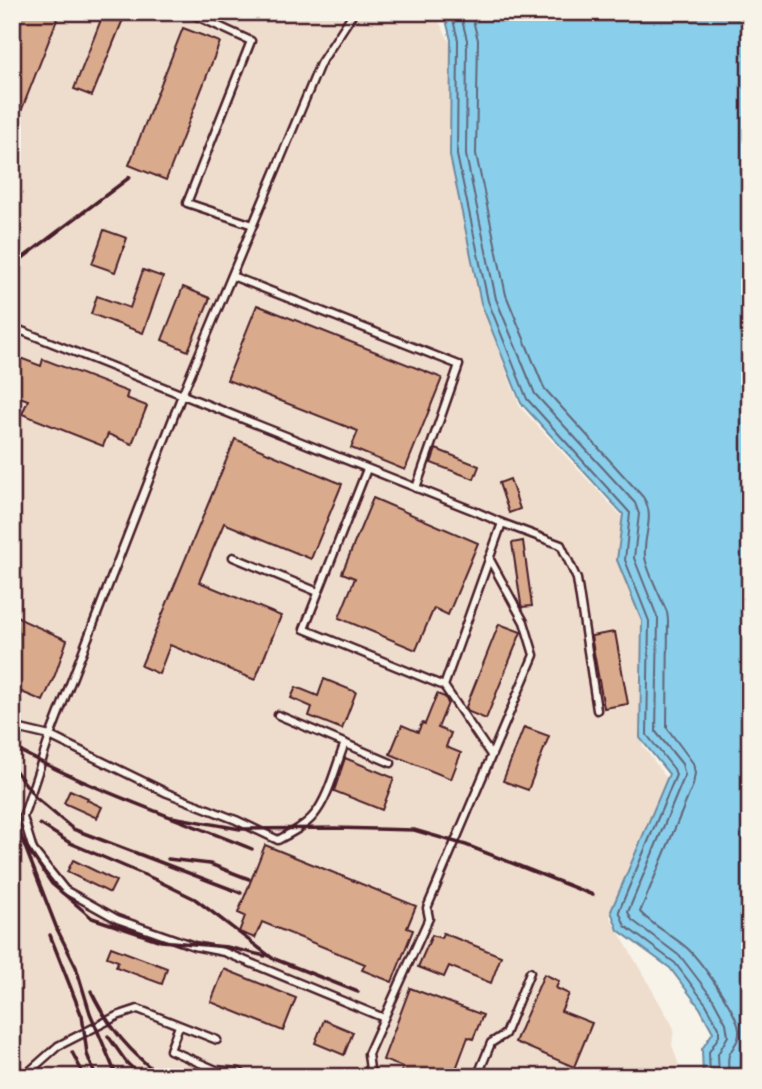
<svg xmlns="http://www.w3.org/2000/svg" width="762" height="1089" viewBox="0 0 762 1089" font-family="'Shantell Sans',sans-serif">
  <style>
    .built { fill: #edc }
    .water { fill: #89cfeb; stroke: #70899e; stroke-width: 2 }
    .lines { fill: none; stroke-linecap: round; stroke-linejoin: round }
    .shore { stroke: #636578; stroke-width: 2 }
    .building { fill: #d9aa8b; stroke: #4a1f2b; stroke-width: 2 }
    .lane-casing { stroke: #4a1f2b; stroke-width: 11 }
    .lane { stroke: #f7f3e8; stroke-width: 6 }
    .rail { stroke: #4a1f2b; stroke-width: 3.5 }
  </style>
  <rect width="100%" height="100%" fill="#f7f3e8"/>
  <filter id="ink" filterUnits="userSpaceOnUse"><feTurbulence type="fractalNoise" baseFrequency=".0143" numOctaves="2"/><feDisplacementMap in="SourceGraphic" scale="14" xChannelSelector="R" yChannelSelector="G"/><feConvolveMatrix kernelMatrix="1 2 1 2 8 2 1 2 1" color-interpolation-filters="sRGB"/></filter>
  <g filter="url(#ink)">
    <!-- built -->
    <path class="built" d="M12,12H434L451,44V157L481,304L520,407L625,520L618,562L643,625V746L667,779L610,917L674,1028L672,1045L683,1077H12Z"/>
    <!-- water -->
    <path class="water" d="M444,12H748L750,21V1077H703L702,1049L713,1032L700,1008L670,968L618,930L611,911L669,774L640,738L642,621L617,560L623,514L521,403L481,303L450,156L451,40Z"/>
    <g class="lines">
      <!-- shore -->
      <g class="shore">
        <path d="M451,12L458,40L457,155L488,301L527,399L630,513L625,560L649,621L647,735L674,769L676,775L619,911L625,926L675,963L706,1004L719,1028V1036L709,1052L710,1077"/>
        <path d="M460,12L467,40L466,155L496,299L535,394L635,503L639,514L634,558L658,619L656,732L682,764L685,775L628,912L632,920L681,957L713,999L726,1023L728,1036L718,1054L719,1077"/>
        <path d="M471,12L478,40L476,154L506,295L544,388L643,497C656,516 643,535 645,556C645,567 662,600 667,612L668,620L667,728L693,763L695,773L693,785L640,912C653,926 672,935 687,948C700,960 738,1013 739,1030C740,1041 733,1046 729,1055C727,1061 729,1070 729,1077"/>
      </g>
    </g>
    <!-- building -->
    <g class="building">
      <path d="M12,12H60L13,132H12Z"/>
      <path d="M104,12H126L92,96L74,89Z"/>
      <path d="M183,28L220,42L166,180L129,165Z"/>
      <path d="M104,230L127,238L115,272L92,264Z"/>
      <path d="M143,270L163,277L143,333L91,314L97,296L130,308Z"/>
      <path d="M183,287L210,298L188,351L162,340Z"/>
      <path d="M257,305L442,378L405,470L351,448L358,431L227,380Z"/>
      <path d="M12,355L41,366L43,359L128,392L126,398L147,406L132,444L108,434L103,446L22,414L28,400L12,394Z"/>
      <path d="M235,439L342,484L311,559L224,523L199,582L281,616L255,680L170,645L159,674L141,666Z"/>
      <path d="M436,449L479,466L474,479L431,463Z"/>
      <path d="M510,479L520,509L509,513L499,483Z"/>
      <path d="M373,498L478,543L448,615L434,608L416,650L339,618L355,578L342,573Z"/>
      <path d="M523,541L532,606L522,607L521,604L512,543Z"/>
      <path d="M12,612L24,621L67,640L55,675L43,701L12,688Z"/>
      <path d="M499,624L521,632L486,719L469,712L466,707Z"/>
      <path d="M615,632L628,704L604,708L591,636Z"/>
      <path d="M324,679L356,692L342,729L309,716L312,707L291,698L296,687L318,696Z"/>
      <path d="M437,694L445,697L448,703L438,728L451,733L446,747L461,753L451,779L390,754L402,725L418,732L422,723L425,724Z"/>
      <path d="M524,727L549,736L528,790L503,781Z"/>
      <path d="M345,758L394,778L382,810L334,791Z"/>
      <path d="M70,790L88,798L87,800L102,807L97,818L64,803Z"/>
      <path d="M265,845L416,906L407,928L413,930L392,982L362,970L365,964L262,922L255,938L239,932L245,916L238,913Z"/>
      <path d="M73,860L116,881L110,893L67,872Z"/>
      <path d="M443,933L501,956L491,983L449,966L444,977L418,967L432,935L441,938Z"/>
      <path d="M111,947L167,968L162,984L116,967L118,961L107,957Z"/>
      <path d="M224,969L296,998L283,1031L211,1002Z"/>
      <path d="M544,974L559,981L556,988L569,994L561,1011L592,1023L574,1067L515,1042Z"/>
      <path d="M410,988L483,1015L473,1039L468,1037L453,1077H399L403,1067L383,1060Z"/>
      <path d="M324,1020L353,1032L344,1055L315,1043Z"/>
    </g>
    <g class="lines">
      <!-- lane casing -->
      <g class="lane-casing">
        <g id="lane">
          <path d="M188,12L251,41L187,203L253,225"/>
          <path d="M354,12L320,64L182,395L50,736L23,817L33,850L65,890L117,919L194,946L224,952L384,1018"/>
          <path d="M232,276L459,365L416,488"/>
          <path d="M12,327L477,512L502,523L444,686L304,629L367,469"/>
          <path d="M502,523L561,545L577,579L597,710"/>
          <path d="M233,557L318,592"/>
          <path d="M444,686L491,755"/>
          <path d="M278,715L391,763"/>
          <path d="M12,727L50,736L167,793L236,820L278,840C291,833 305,826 314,815C329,797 336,765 345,743"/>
          <path d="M179,1026L170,1050L216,1070L239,1072L246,1077"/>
          <path d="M23,1077L58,1046L117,1016L138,1009L217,1040"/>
          <path d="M371,1077L368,1054L429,918L427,908L534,655L524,622L489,558"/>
          <path d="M477,1077L491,1043L505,1034L530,972"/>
        </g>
      </g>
      <!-- lane -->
      <use href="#lane" class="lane"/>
      <!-- rail -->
      <g class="rail">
        <path d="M12,266L130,177"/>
        <path d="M12,745L16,749C92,790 173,817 252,849"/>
        <path d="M12,766L36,798L73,829L241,893"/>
        <path d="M12,813L57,929L76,967L90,1013L117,1077"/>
        <path d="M172,817L240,829L335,828L414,830L466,845L593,895"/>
        <path d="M40,824L70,843L152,878L195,899L272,958L358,992"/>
        <path d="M23,841L52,884L92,918L161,941L227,947L265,956"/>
        <path d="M168,859L210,864L249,879"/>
        <path d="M50,935L81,1014"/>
        <path d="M91,991C108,1027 131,1053 162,1077"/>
        <path d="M82,1015L87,1054L96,1077"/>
        <path d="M108,1036L127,1063L142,1077"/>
        <path d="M72,1052L85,1077"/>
      </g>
    </g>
  </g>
  <!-- margin -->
  <rect width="762" height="1089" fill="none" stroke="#f7f3e8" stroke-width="42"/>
  <rect x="21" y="21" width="720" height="1047" fill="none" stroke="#4a1f2b" stroke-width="2.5" filter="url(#ink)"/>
</svg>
